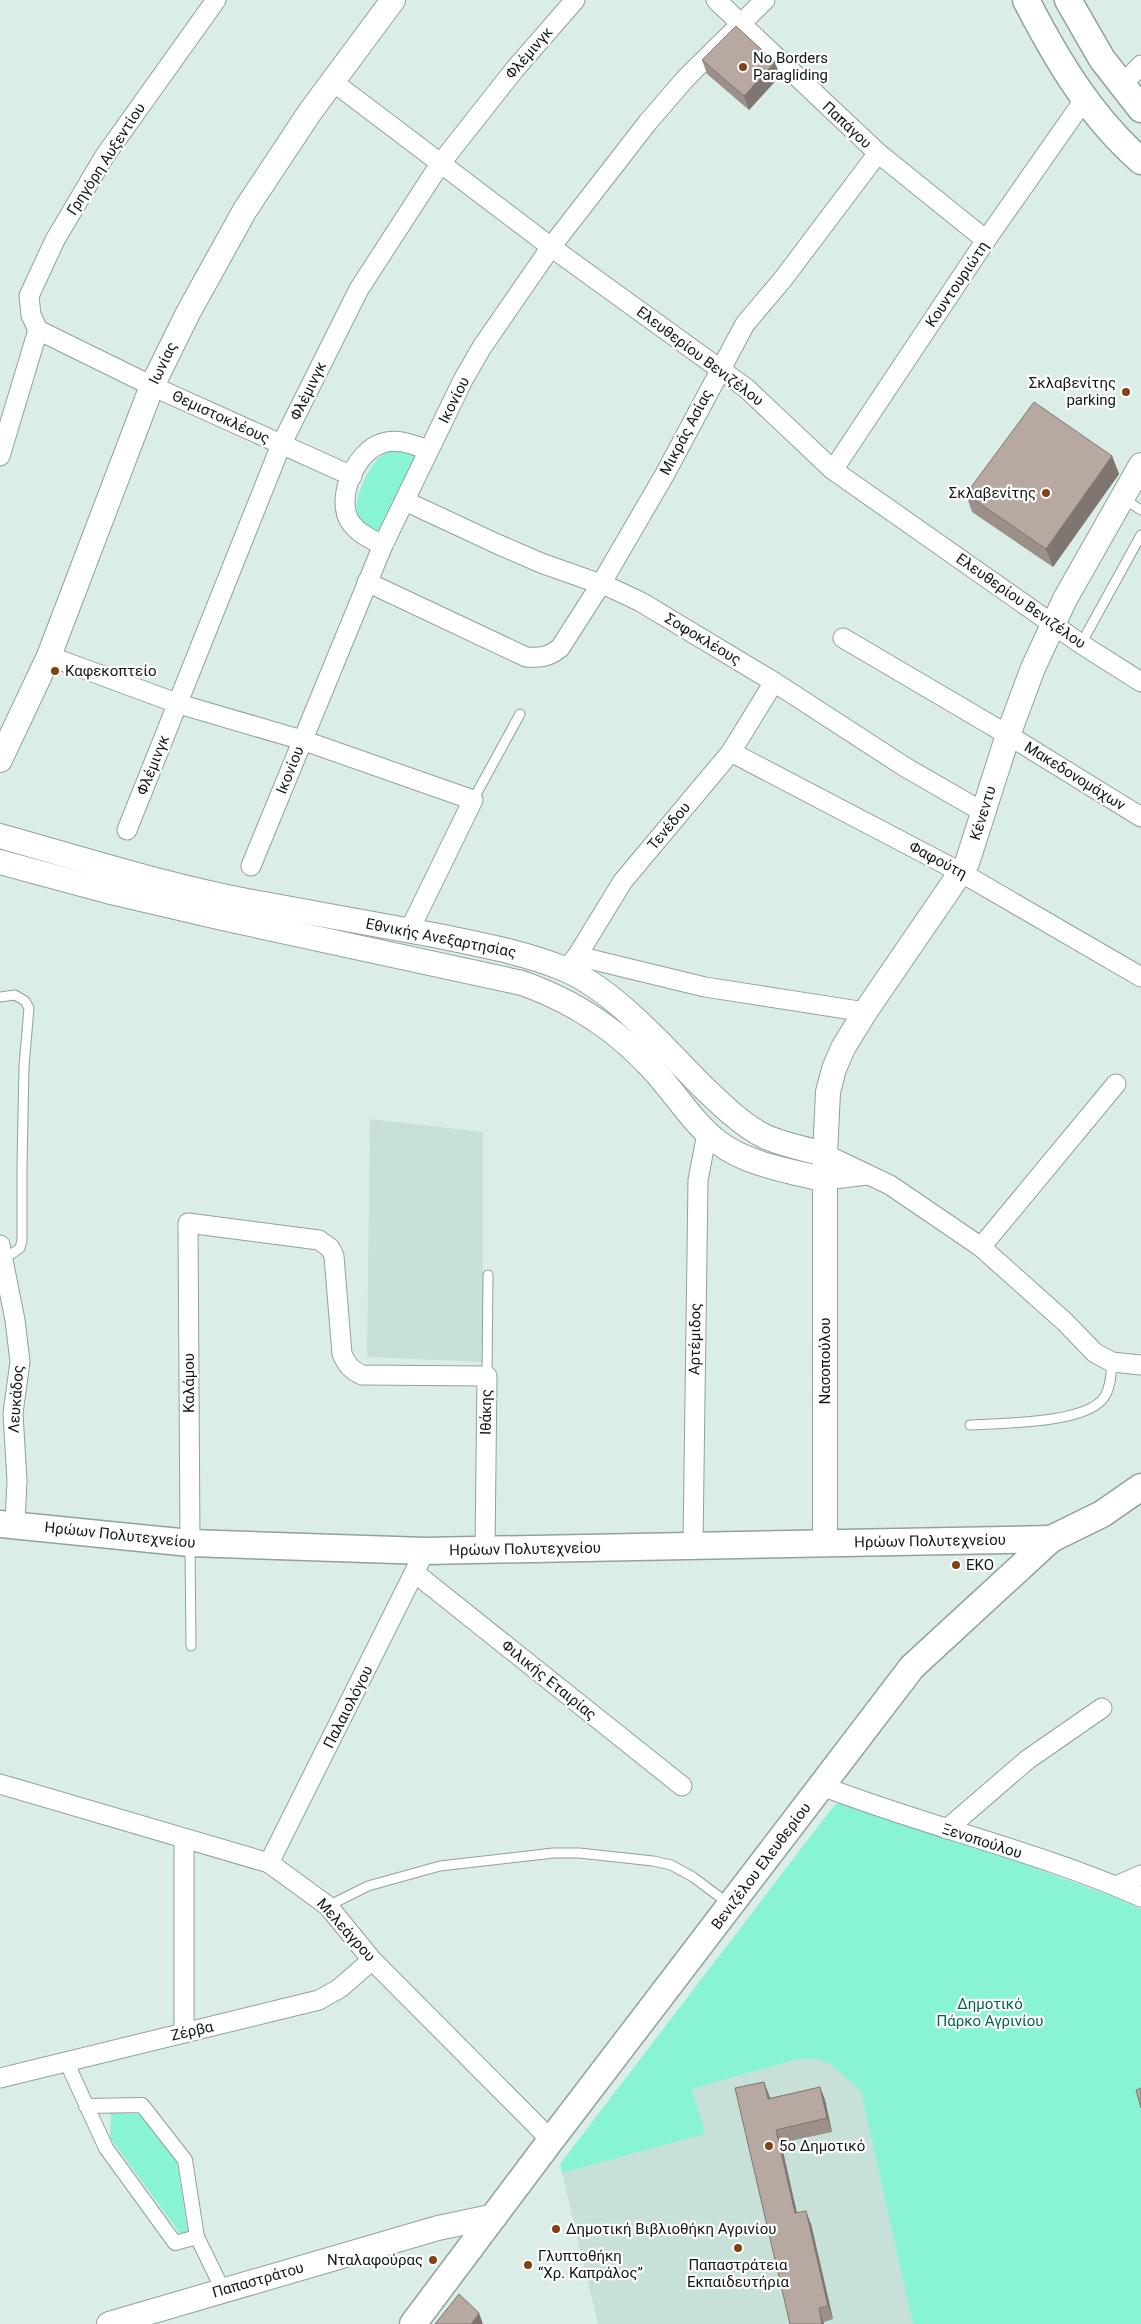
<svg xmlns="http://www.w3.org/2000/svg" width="1141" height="2324" viewBox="0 0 1141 2324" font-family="Roboto,sans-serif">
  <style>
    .built { fill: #c7e1d9 }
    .green { fill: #88f3d5 }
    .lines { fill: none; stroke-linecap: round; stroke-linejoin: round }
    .service-casing { stroke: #91a19c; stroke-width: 11 }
    .pedestrian-casing { stroke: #91a19c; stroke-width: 16 }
    .minor-casing { stroke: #91a19c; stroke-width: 21 }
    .tertiary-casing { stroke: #91a19c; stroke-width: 26 }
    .secondary-casing { stroke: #91a19c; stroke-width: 29 }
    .service { stroke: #fff; stroke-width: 9 }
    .pedestrian { stroke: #fff; stroke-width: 14 }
    .minor { stroke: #fff; stroke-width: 19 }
    .tertiary { stroke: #fff; stroke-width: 24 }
    .secondary { stroke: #fff; stroke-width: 26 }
    .wall { fill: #9d908a }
    .shaded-wall { fill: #807671 }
    .building { fill: #b7a8a1; stroke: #807671 }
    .poi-dot { fill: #844112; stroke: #fff; stroke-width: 2 }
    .labels { text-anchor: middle; stroke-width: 4.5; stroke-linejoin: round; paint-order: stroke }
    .street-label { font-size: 15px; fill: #121816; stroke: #fff }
    .poi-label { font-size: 15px; fill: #121816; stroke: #fff; text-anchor: start }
    .park-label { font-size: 15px; fill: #006350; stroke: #fff }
  </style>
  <rect width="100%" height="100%" fill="#dbede7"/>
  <!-- built -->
  <g class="built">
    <path d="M370,1119L483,1132V1362L367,1357Z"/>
    <path d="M798,2059H816L829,2063L861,2090L913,2324H598L562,2173L705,2134L692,2089Z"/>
  </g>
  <!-- green -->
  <g class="green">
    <path d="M393,449L416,455L379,531C371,530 364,528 359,521C350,505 367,469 379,458C383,454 389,452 393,449Z"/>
    <path d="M844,1798L1114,1897L1141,1909V2324H913L861,2091L829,2063L816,2059H798L692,2089L705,2134L562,2173L560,2164L833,1807Z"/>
    <path d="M111,2113L139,2114L177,2162L188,2234L182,2236L110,2138Z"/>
  </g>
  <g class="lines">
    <!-- service casing -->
    <g class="service-casing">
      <g id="service">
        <path d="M1124,499L1141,510"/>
        <path d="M1081,644L1141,535"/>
        <path d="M473,800L520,714"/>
        <path d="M0,997L15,995L25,1001L29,1008L24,1066L22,1166V1240L20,1248L3,1260"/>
        <path d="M487,1376L488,1275"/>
        <path d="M970,1425C1001,1423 1089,1424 1105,1396C1111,1386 1111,1373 1112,1362"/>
        <path d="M190,1546L191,1646"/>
        <path d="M328,1906L368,1886L440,1866L553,1853H579L653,1861L671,1865L693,1877L729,1904"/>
      </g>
    </g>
    <!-- pedestrian casing -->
    <g class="pedestrian-casing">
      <g id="pedestrian">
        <path d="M66,2061L106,2148L175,2243L197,2237"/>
        <path d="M86,2106L142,2105L185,2160L197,2237L223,2290"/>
      </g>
    </g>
    <!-- minor casing -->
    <g class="minor-casing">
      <g id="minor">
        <path d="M716,0L878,153L986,240"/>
        <path d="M332,81L551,247L746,388L833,470L1081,644L1141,682"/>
        <path d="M1122,85L1141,65"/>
        <path d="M38,330L31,315L29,296L55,240L104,157L216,0"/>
        <path d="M38,330L152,386L352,476"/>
        <path d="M0,456L38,330"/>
        <path d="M833,470L986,240L1084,100"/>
        <path d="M405,501L495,543L541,563L609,587L641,602L774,682L905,767L983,812"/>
        <path d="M383,545C370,539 356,532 349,520C336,495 357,450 383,443C398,438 414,445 428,450"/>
        <path d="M367,582L526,657C540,658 549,657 560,648L601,584L665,474L745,324L783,279L878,153"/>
        <path d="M843,638L1008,735L1141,817"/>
        <path d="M49,656L179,704L302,740L473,800L409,931"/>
        <path d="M731,752L962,873L1141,977"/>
        <path d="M127,830L281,445L359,289L440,164L515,69L575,0"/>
        <path d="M251,866L383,545L463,380L482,347L551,247L648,122L686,78L765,0"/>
        <path d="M577,956L705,987L865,1012"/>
        <path d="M565,970L577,956L623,881L731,752L774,682"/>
        <path d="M825,1154L890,1185L981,1247L1065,1322L1095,1353L1112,1362L1141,1365"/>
        <path d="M826,1180L867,1175"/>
        <path d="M0,1245L15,1320L20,1362L13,1413L17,1481L15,1524"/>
        <path d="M981,1247L1116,1084"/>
        <path d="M190,1543L188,1223L319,1240L330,1248L334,1256L342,1354C347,1365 351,1370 362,1375L487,1376L485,1549"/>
        <path d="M693,1545L698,1180L707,1133"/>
        <path d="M415,1573L682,1786"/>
        <path d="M0,1784L269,1863L328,1906L372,1960L551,2140"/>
        <path d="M822,1786C927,1827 1038,1851 1141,1897"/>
        <path d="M947,1829L1027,1760L1102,1708"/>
        <path d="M184,1839V2033"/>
        <path d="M269,1863L425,1551"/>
        <path d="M1116,1886L1141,1875"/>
        <path d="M0,2078L319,2000L340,1988L372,1960"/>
      </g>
    </g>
    <!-- tertiary casing -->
    <g class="tertiary-casing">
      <g id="tertiary">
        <path d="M0,760L49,656L152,386L188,313L245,210L310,112L393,0"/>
        <path d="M0,836C82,859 163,885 247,901C311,913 375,924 439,936C481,945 522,952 562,968C614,989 665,1049 704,1088C722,1105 742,1125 764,1136C783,1145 805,1149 825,1154"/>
        <path d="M0,862L107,891L227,919L522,983C570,1000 613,1027 648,1064C672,1088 692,1123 719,1143C748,1165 791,1171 826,1180"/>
        <path d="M825,1542V1154L828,1092L834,1069L843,1048L865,1012L967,863L1008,735L1033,668L1065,599L1141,465"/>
        <path d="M109,2324L438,2228L495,2216"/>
      </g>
    </g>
    <!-- secondary casing -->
    <g class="secondary-casing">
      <g id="secondary">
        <path d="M1026,0C1057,60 1090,116 1141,161"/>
        <path d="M1068,0L1102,59L1141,109"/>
        <path d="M0,1524L190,1543L425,1551L1051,1539"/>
        <path d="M413,2324L551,2140L912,1667L1051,1539L1102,1514L1141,1487"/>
      </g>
    </g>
    <!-- service -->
    <use href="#service" class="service"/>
    <!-- pedestrian -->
    <use href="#pedestrian" class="pedestrian"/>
    <!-- minor -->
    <use href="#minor" class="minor"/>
    <!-- tertiary -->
    <use href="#tertiary" class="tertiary"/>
    <!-- secondary -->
    <use href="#secondary" class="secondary"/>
  </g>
  <!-- wall -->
  <g class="wall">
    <path d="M702,60L780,76L749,110L707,74Z"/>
    <path d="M1112,456L1119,474L1053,567L972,512L966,494Z"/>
    <path d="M764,2082L770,2098L820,2087L825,2100L832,2132L781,2143L797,2213L811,2224L833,2319L824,2322V2324H790Z"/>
  </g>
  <!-- shaded-wall -->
  <g class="shaded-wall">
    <path d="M775,62L780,76L749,110L744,96Z"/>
    <path d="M1112,456L1119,474L1053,567L1046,549Z"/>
    <path d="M764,2082L769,2095L773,2112L768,2099Z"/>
    <path d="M820,2087L825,2100L832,2132L827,2118Z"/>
    <path d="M776,2130L781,2143L800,2227L795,2213Z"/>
    <path d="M806,2211L811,2224L833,2319L828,2306Z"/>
    <path d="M819,2308L824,2324H822Z"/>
    <path d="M479,2313L483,2324H471Z"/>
  </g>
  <!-- building -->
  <g class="building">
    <path d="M736,26L775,62L744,96L702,60Z"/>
    <path d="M1034,402L1112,456L1046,549L966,494Z"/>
    <path d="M764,2082L768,2099L820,2087L827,2118L776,2130L795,2213L806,2211L828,2306L819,2308L822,2324H790L735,2088Z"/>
    <path d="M1141,2088V2108L1136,2090Z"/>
    <path d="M459,2294L479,2313L471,2324H435Z"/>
  </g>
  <!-- markers -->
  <g class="poi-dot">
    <circle cx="743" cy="67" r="5"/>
    <circle cx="1126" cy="392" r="5"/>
    <circle cx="1046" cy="493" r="5"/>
    <circle cx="55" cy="671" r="5"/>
    <circle cx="956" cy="1565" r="5"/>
    <circle cx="769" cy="2146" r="5"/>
    <circle cx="556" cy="2229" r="5"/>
    <circle cx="738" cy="2248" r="5"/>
    <circle cx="433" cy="2260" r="5"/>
    <circle cx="528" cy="2265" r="5"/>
  </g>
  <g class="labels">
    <!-- street labels -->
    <g class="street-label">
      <text transform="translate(529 53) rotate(-49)" y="5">Φλέμινγκ</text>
      <text transform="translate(847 125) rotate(43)" y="5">Παπάγου</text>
      <text transform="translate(106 159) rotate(-57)" y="5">Γρηγόρη Αυξεντίου</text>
      <text transform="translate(957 284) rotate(-56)" y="5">Κουντουριώτη</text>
      <text transform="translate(700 356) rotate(37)" y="5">Ελευθερίου Βενιζέλου</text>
      <text transform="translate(163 363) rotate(-64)" y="5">Ιωνίας</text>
      <text transform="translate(308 391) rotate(-64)" y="5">Φλέμινγκ</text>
      <text transform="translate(454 400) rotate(-63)" y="5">Ικονίου</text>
      <text transform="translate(221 417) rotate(25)" y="5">Θεμιστοκλέους</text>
      <text transform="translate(686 432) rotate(-62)" y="5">Μικράς Ασίας</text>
      <text transform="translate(1021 601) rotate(35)" y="5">Ελευθερίου Βενιζέλου</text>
      <text transform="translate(703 639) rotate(31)" y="5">Σοφοκλέους</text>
      <text transform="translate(153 765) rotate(-68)" y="5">Φλέμινγκ</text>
      <text transform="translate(290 770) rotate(-68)" y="5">Ικονίου</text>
      <text transform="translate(1075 776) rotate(32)" y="5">Μακεδονομάχων</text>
      <text transform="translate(983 813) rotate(-73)" y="5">Κένεντυ</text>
      <text transform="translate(669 826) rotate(-50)" y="5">Τενέδου</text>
      <text transform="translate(938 860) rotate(28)" y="5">Φαφούτη</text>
      <text transform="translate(441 938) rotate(11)" y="5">Εθνικής Ανεξαρτησίας</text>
      <text transform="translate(695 1339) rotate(-89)" y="5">Αρτέμιδος</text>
      <text transform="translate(825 1361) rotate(-90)" y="5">Νασοπούλου</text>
      <text transform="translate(189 1383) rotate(-90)" y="5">Καλάμου</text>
      <text transform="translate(16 1399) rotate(-86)" y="5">Λευκάδος</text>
      <text transform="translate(486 1412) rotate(-89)" y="5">Ιθάκης</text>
      <text transform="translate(120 1535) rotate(6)" y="5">Ηρώων Πολυτεχνείου</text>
      <text transform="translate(930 1541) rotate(-1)" y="5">Ηρώων Πολυτεχνείου</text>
      <text transform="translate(525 1549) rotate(-1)" y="5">Ηρώων Πολυτεχνείου</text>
      <text transform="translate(549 1680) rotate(39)" y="5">Φιλικής Εταιρίας</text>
      <text transform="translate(348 1707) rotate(-63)" y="5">Παλαιολόγου</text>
      <text transform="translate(982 1841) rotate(18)" y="5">Ξενοπούλου</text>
      <text transform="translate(761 1866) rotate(-53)" y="5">Βενιζέλου Ελευθερίου</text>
      <text transform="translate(346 1930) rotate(48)" y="5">Μελεάγρου</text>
      <text transform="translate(192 2031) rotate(-13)" y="5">Ζέρβα</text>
      <text transform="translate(258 2280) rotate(-16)" y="5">Παπαστράτου</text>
    </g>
    <!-- poi labels -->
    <g class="poi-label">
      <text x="753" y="63">No Borders<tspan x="753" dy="17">Paragliding</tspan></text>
      <text x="1116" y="388" text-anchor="end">Σκλαβενίτης<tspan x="1116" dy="17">parking</tspan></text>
      <text x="1036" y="498" text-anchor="end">Σκλαβενίτης</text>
      <text x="65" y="676">Καφεκοπτείο</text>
      <text x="966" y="1570">EKO</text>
      <text x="779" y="2151">5ο Δημοτικό</text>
      <text x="566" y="2234">Δημοτική Βιβλιοθήκη Αγρινίου</text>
      <text x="538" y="2261">Γλυπτοθήκη<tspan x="538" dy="17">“Χρ. Καπράλος”</tspan></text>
      <text x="423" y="2265" text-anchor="end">Νταλαφούρας</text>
      <text x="738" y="2270" text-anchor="middle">Παπαστράτεια<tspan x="738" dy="17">Εκπαιδευτήρια</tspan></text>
    </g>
    <!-- park labels -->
    <g class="park-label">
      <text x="990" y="2009">Δημοτικό<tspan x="990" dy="17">Πάρκο Αγρινίου</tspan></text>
    </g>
  </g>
</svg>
